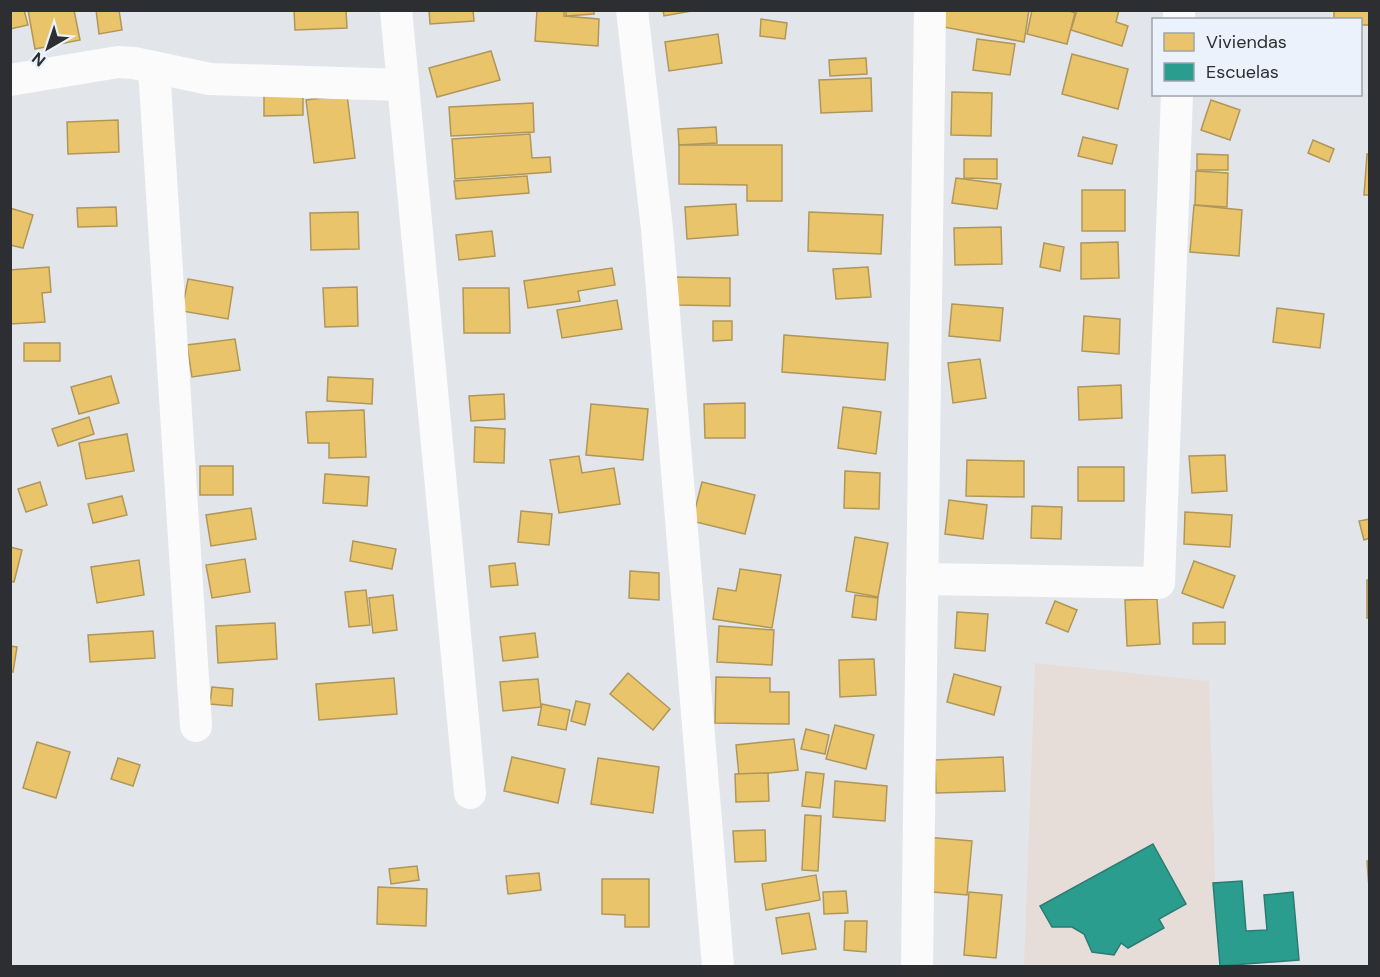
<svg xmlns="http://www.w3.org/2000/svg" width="1380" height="977" viewBox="0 0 1380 977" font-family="'DM Sans',sans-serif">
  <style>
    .education { fill: #e7ddd8 }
    .homes { fill: #e9c46a; stroke: #b09759; stroke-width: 1.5 }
    .schools { fill: #2a9d8f; stroke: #2b7c73; stroke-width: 1.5 }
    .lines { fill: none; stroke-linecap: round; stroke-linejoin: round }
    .minor { stroke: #fbfbfc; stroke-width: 32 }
  </style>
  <rect width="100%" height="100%" fill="#e2e6eb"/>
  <!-- education -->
  <path class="education" d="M1035,663L1209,681L1218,966H1024Z"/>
  <!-- homes -->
  <g class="homes">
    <path d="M10,10H24L28,25L10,29Z"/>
    <path d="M28,10H74L80,40L35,49Z"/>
    <path d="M96,10H119L122,30L99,34Z"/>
    <path d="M294,10H346L347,28L295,30Z"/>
    <path d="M429,10H473L474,21L430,24Z"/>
    <path d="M537,10H564V16L599,19L598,46L535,41Z"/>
    <path d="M566,10H594V14L566,16Z"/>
    <path d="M663,10H697L664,16Z"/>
    <path d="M941,10H1029L1024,42L938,26Z"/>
    <path d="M1032,10H1067L1075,13L1067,44L1027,34Z"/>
    <path d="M1077,10H1119L1116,22L1128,26L1122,46L1071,30Z"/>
    <path d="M1334,10H1370V25H1360V20H1334Z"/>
    <path d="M761,19L787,23L785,39L760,36Z"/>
    <path d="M718,34L722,63L669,71L665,42Z"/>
    <path d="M977,39L1015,44L1010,75L973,70Z"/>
    <path d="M491,51L500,80L437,97L429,68Z"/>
    <path d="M1072,54L1128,69L1118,109L1062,94Z"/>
    <path d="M866,58L867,74L830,76L829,60Z"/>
    <path d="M871,78L872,111L821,113L819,80Z"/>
    <path d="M952,92L992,93L991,136L951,135Z"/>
    <path d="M264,93H303V115L264,116Z"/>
    <path d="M347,95L355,158L314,163L306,100Z"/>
    <path d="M1211,100L1240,110L1230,140L1201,130Z"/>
    <path d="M533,103L534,132L451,136L449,107Z"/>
    <path d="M118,120L119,152L68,154L67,122Z"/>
    <path d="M716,127L717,143L679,145L678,129Z"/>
    <path d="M530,134L532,158L550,157L551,172L455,179L452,139Z"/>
    <path d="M1083,137L1117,145L1112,164L1078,156Z"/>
    <path d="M1313,140L1334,149L1329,162L1308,153Z"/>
    <path d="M679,145H782V201H747V185L679,184Z"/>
    <path d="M1197,154L1228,155V170H1197Z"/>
    <path d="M1367,154H1370V195H1364Z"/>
    <path d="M964,159H997V179L964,178Z"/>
    <path d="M1196,171L1228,173L1227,207L1195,205Z"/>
    <path d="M527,176L529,193L456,199L454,181Z"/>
    <path d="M956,178L1001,184L997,209L952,203Z"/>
    <rect x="1082" y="190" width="43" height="41"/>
    <path d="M736,204L738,235L687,239L685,207Z"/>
    <path d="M1194,205L1242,210L1239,256L1190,252Z"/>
    <path d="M116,207L117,226L78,227L77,208Z"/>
    <path d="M10,208L33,215L23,248L10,245Z"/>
    <path d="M358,212L359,249L311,250L310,213Z"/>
    <path d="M809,212L883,215L881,254L808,251Z"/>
    <path d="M1001,227L1002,264L955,265L954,228Z"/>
    <path d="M492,231L495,256L459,260L456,235Z"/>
    <path d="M1118,242L1119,278L1081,279V243Z"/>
    <path d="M1044,243L1064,247L1060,271L1040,267Z"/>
    <path d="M49,267L51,292L42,293L45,322L10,324V270Z"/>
    <path d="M868,267L871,297L836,299L833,269Z"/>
    <path d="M612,268L615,285L578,291L580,301L528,308L524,281Z"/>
    <path d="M675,277L730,278V306L675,305Z"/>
    <path d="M188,279L233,287L228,319L182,311Z"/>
    <path d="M357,287L358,326L325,327L323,288Z"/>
    <path d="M463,288H509L510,333H464Z"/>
    <path d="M617,300L622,329L562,338L557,310Z"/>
    <path d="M952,304L1003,308L1000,341L949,336Z"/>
    <path d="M1277,308L1324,314L1320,348L1273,342Z"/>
    <path d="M1084,316L1120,319L1119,354L1082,351Z"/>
    <path d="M713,321H732V340L713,341Z"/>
    <path d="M784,335L888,343L885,380L782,372Z"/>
    <path d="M235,339L240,370L192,377L187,345Z"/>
    <rect x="24" y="343" width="36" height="18"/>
    <path d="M980,359L986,398L953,403L948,363Z"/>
    <path d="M111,376L119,403L79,414L71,387Z"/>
    <path d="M328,377L373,379L372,404L327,401Z"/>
    <path d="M1121,385L1122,418L1079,420L1078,387Z"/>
    <path d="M504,394L505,419L471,421L469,396Z"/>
    <path d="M745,403V438H705L704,404Z"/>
    <path d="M591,404L648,409L643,460L586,455Z"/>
    <path d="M843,407L881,412L876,454L838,448Z"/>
    <path d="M364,410L366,457L329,458V443H308L306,412Z"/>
    <path d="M89,417L94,434L58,446L52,429Z"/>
    <path d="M475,427L505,429L504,463L474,462Z"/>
    <path d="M127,434L134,471L86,479L79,443Z"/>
    <path d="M1225,455L1227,491L1192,493L1189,456Z"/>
    <path d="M579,456L582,473L614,468L620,504L559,513L550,460Z"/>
    <path d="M967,460L1024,461V497L966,496Z"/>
    <rect x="200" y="466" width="33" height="29"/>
    <rect x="1078" y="467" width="46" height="34"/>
    <path d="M845,471L880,473L879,509L844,508Z"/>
    <path d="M325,474L369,477L367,506L323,503Z"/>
    <path d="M40,482L47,505L26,512L18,489Z"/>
    <path d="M702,482L755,495L745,534L692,521Z"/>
    <path d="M122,496L127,515L93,523L88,504Z"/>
    <path d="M949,500L987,505L983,539L945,534Z"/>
    <path d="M1032,506L1062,507L1061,539L1031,538Z"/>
    <path d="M251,508L256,539L211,546L206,515Z"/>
    <path d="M521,511L552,514L549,545L518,542Z"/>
    <path d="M1185,512L1232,515L1230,547L1184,544Z"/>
    <path d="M1370,519V538L1364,540L1359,521Z"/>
    <path d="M855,537L888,543L878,597L846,591Z"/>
    <path d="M353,541L396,549L392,569L350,561Z"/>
    <path d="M10,547L22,550L14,582L10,581Z"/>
    <path d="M245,559L250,592L212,598L206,565Z"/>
    <path d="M139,560L144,595L97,603L91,567Z"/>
    <path d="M1194,561L1235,576L1223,608L1182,593Z"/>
    <path d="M515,563L518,585L491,587L489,566Z"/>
    <path d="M740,569L781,575L772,628L713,619L718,588L736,591Z"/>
    <path d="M630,571L659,573V600L629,598Z"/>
    <rect x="1367" y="580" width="3" height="38"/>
    <path d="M366,590L370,625L349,627L345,592Z"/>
    <path d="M393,595L397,630L373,633L369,598Z"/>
    <path d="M855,595L878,598L876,620L852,617Z"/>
    <path d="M1157,599L1160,644L1127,646L1125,600Z"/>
    <path d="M1055,601L1077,610L1068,632L1046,623Z"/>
    <path d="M957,612L988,614L985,651L955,648Z"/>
    <path d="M1225,622V644H1193V623Z"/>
    <path d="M275,623L277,659L218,663L216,626Z"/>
    <path d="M719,626L774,630L772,665L717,662Z"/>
    <path d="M153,631L155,658L90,662L88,635Z"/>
    <path d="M535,633L538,657L503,661L500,637Z"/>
    <path d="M10,646L17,647L13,672H10Z"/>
    <path d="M874,659L876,695L840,697L839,660Z"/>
    <path d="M628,673L670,709L653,730L610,694Z"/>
    <path d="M954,674L1001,687L994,715L947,702Z"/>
    <path d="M716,677L770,678V692H789V724L715,723Z"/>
    <path d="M394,678L397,714L319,720L316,684Z"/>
    <path d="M538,679L541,707L503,711L500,682Z"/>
    <path d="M212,687L233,689L232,706L210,704Z"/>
    <path d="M576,701L590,704L585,725L571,721Z"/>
    <path d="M542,704L570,710L566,730L538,725Z"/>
    <path d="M835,725L874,735L866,769L826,759Z"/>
    <path d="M806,729L829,735L825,754L801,749Z"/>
    <path d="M794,739L798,770L739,776L736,745Z"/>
    <path d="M37,742L70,752L56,798L23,788Z"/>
    <path d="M512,757L565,769L558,803L504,791Z"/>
    <path d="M1003,757L1005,791L936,793L935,760Z"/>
    <path d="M118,758L140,765L133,786L111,779Z"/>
    <path d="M598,758L659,767L653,813L591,804Z"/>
    <path d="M806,772L824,774L820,808L802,806Z"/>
    <path d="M768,773L769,801L736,802L735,774Z"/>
    <path d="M835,781L887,786L885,821L833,817Z"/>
    <path d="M805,815L821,816L818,871L802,870Z"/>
    <path d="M765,830L766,861L735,862L733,831Z"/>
    <path d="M925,837L972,841L967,895L921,891Z"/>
    <path d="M1367,861H1370V901Z"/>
    <path d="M417,866L419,880L391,884L389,869Z"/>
    <path d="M539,873L541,890L508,894L506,876Z"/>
    <path d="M816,875L820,900L766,910L762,884Z"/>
    <path d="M602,879H649V927H625V915L602,914Z"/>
    <path d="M378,887L427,889L426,926L377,924Z"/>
    <path d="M846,891L848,913L824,914L823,892Z"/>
    <path d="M969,892L1002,895L996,958L964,955Z"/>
    <path d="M809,913L816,949L782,954L776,918Z"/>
    <path d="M845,921H867L866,952L844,950Z"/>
  </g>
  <!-- schools -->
  <g class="schools">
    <path d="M1153,844L1186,904L1159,919L1164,928L1128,948L1121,943L1114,955L1092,952L1084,934L1072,927H1052L1040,906Z"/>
    <path d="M1242,881L1246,931L1267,930L1264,895L1293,892L1299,960L1220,966L1213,883Z"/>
  </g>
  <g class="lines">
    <!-- minor -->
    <g class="minor">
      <path d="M396,10L470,793"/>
      <path d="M632,10L657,229L718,966"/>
      <path d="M1179,20V10"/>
      <path d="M154,68L196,726"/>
      <path d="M10,80L118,62L134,63L210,79L403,85"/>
      <path d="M922,579L1159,583L1177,94"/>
      <path d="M917,966L930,10"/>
    </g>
  </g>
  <!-- border -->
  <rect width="1380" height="977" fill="none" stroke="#2c2e32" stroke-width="24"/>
  <!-- legend -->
  <rect x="1152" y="18" width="210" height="78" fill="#ebf2fc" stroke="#9fa4ab" stroke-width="1.5"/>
  <rect x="1164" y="33" width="30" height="18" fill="#e9c46a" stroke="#9fa4ab" stroke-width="1.5"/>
  <text x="1206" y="48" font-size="18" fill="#2c2e32">Viviendas</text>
  <rect x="1164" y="63" width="30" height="18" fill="#2a9d8f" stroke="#9fa4ab" stroke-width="1.5"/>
  <text x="1206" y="78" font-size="18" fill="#2c2e32">Escuelas</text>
  <!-- north arrow -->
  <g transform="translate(48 48) rotate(219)" stroke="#ebf2fc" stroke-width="4.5" paint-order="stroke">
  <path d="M0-4.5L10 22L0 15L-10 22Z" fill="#2c2e32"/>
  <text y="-9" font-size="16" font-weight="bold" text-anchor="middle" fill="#2c2e32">N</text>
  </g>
</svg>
